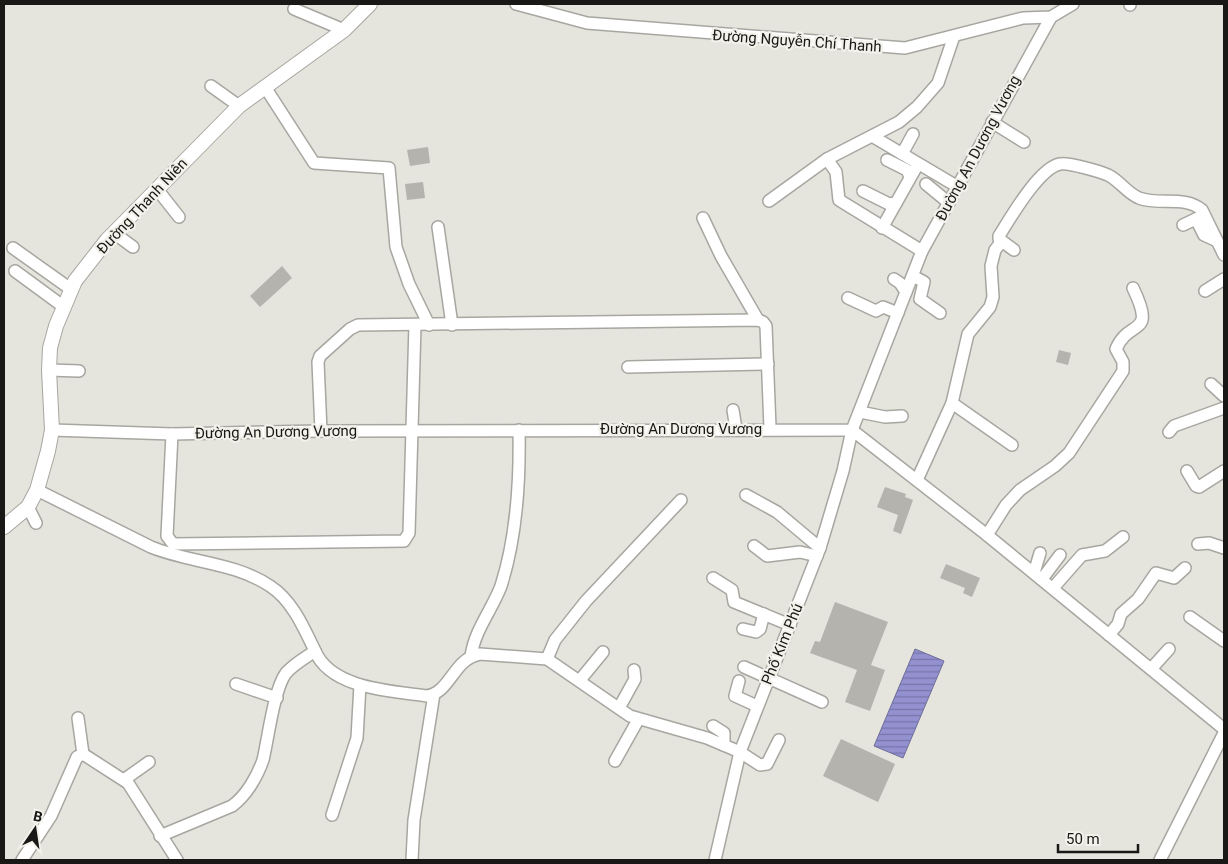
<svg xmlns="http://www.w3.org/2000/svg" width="1228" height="864" viewBox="0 0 1228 864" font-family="Roboto,sans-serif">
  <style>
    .water { fill: url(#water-rules); stroke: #6e6d98 }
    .building { fill: #b4b3ad }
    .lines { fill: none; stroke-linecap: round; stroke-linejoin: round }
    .minor-casing { stroke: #a8a6a0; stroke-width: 14 }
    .major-casing { stroke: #a8a6a0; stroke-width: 16 }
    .minor { stroke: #fff; stroke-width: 11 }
    .major { stroke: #fff; stroke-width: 14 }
    .labels { text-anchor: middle; stroke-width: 4.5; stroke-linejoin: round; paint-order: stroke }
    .street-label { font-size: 15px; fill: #191816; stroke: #f2f1ea }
  </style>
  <defs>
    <pattern id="water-rules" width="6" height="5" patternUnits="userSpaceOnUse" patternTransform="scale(1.25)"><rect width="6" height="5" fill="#9391d0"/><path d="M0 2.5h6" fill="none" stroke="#7775a8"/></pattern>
  </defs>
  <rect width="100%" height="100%" fill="#e5e4dd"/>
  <!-- water -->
  <path class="water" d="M915,649L944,661L903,758L874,746Z"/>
  <!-- building -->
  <g class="building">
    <path d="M428,147L430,163L410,166L407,150Z"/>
    <path d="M423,182L425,198L407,200L405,184Z"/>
    <path d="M282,266L292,278L260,307L250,296Z"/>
    <path d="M1059,350L1071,353L1068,365L1056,362Z"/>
    <path d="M885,487L906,494L905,497L913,500L901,534L893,531L898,515L877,507Z"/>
    <path d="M946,564L980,578L972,597L963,593L965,588L940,578Z"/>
    <path d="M835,602L888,622L871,665L885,670L870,711L845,702L857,670L810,653L815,641L820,642Z"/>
    <path d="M841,739L895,764L878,802L823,776Z"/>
  </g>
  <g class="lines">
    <!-- minor casing -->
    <g class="minor-casing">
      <g id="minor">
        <path d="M516,4L587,23L905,48L1023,18L1051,17L1073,4"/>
        <path d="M1130,4V5"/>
        <path d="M294,9L344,30"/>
        <path d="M211,86L239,106"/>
        <path d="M265,87L314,163L389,168L396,247L409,284L429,325"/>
        <path d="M992,122L1024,142"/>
        <path d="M872,136L958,187"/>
        <path d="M902,154L913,134"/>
        <path d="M827,159L836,172L839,200L922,251"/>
        <path d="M887,160L907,170L910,177"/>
        <path d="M926,184L949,203"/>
        <path d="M157,189L179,217"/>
        <path d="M863,191L889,204L896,203"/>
        <path d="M769,201L827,159L899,122L917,107L938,83L954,36"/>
        <path d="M703,218L721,256L758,320"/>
        <path d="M1196,219L1204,235L1217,241"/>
        <path d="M1183,225L1202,216"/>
        <path d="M438,227L452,325"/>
        <path d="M882,228L918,164"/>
        <path d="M114,233L133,247"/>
        <path d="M13,248L72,290"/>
        <path d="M1014,250L999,239V236C1011,217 1039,168 1060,164C1068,162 1101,172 1108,175C1120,181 1127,193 1139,198C1160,206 1184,195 1202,210L1224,255"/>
        <path d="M15,271L64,307"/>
        <path d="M913,276L924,282L920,299L940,313"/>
        <path d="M894,279L900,283L906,292"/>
        <path d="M1205,291L1224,279"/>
        <path d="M848,298L876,311L883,307L898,313"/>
        <path d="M628,367L768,364"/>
        <path d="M49,370L79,371"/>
        <path d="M1211,384L1224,396"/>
        <path d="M952,403L1012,445"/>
        <path d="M733,410L736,429"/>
        <path d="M860,412L885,417L902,416"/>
        <path d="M52,430L172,434L321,431L852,430L922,251L1051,17"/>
        <path d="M321,431L318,362L320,356L350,329L358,325L758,320L763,322L766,326L770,428"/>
        <path d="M1169,432L1174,426L1224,408"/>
        <path d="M172,434L167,536L173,544L404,541L409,533L415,325"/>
        <path d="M1187,471L1196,486L1199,487L1224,471"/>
        <path d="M917,480L952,403L968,334L990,307L993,297L991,266L995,250L1002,241"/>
        <path d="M37,490L151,547C190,563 234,562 270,586C292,600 304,628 315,651C331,689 392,691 427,696C451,692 453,659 480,654L547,659L630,716L707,738L740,752L760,765L767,764L779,740"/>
        <path d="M746,495L777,512L820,548"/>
        <path d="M28,507L36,523"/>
        <path d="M987,535L1006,505L1020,490L1055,466L1069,453L1123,371V362L1116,349C1129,318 1157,338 1133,288"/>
        <path d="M1198,544L1209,543L1224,548"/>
        <path d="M754,546L767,556L800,552L817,556"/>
        <path d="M1034,573L1040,553"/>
        <path d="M713,578L732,590L734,602L790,625"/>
        <path d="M1042,579L1060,555"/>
        <path d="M1053,588L1082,555L1105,551L1123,537"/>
        <path d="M1190,617L1224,641"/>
        <path d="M743,629L756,632L760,629L764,614"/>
        <path d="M1109,635L1118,624L1121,614L1138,599L1156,573L1174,578L1185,568"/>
        <path d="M471,656C475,629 492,610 501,586C516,539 520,479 519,430"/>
        <path d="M547,659L555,640L586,601L681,500"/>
        <path d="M744,667L822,702"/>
        <path d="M1151,669L1169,649"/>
        <path d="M580,680L603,652"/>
        <path d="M739,681L735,696L757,706"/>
        <path d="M236,684L277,698"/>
        <path d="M619,708L635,679L634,670"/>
        <path d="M78,718L83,754"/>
        <path d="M713,726L724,733V745"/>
        <path d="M83,754L128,783L177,860"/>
        <path d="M615,761L638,720"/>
        <path d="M125,779L149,762"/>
        <path d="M332,815L357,738L360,685"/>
        <path d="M160,836L232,806C246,796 257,777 263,760C268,739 274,689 286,673C294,664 305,658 315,651"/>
        <path d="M22,860L51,816L77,757L83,754"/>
        <path d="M412,860L414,820L434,694"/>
        <path d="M715,860L740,752L820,548L843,471L852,430L987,535L1224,729"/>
        <path d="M1160,860L1224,733"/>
      </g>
    </g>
    <!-- major casing -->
    <g class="major-casing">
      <path id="major" d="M4,527L28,507L37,490L48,451L52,430L49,370L50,348L56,326L75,281L107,240L239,106L344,30L370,4"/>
    </g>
    <!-- minor -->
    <use href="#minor" class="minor"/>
    <!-- major -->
    <use href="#major" class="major"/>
  </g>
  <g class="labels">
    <!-- street labels -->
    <g class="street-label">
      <text transform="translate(797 41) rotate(4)" y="5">Đường Nguyễn Chí Thanh</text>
      <text transform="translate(978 148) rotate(-62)" y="5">Đường An Dương Vương</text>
      <text transform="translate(142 206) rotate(-47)" y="5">Đường Thanh Niên</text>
      <text x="681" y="434">Đường An Dương Vương</text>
      <text transform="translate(276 432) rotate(-1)" y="5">Đường An Dương Vương</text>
      <text transform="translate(782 644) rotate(-68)" y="5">Phố Kim Phú</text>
    </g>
  </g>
  <!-- border -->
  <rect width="1228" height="864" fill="none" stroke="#191816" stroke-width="10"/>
  <!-- north arrow -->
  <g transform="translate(35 829) rotate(13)" stroke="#f2f1ea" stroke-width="4" paint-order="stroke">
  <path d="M0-4L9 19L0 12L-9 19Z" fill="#191816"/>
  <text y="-8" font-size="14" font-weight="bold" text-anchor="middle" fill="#191816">B</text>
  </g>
  <!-- scale -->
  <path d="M1058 844v8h80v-8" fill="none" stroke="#191816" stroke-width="2.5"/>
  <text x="1066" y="844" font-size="15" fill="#191816" stroke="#f2f1ea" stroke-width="4" paint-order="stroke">50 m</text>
</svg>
